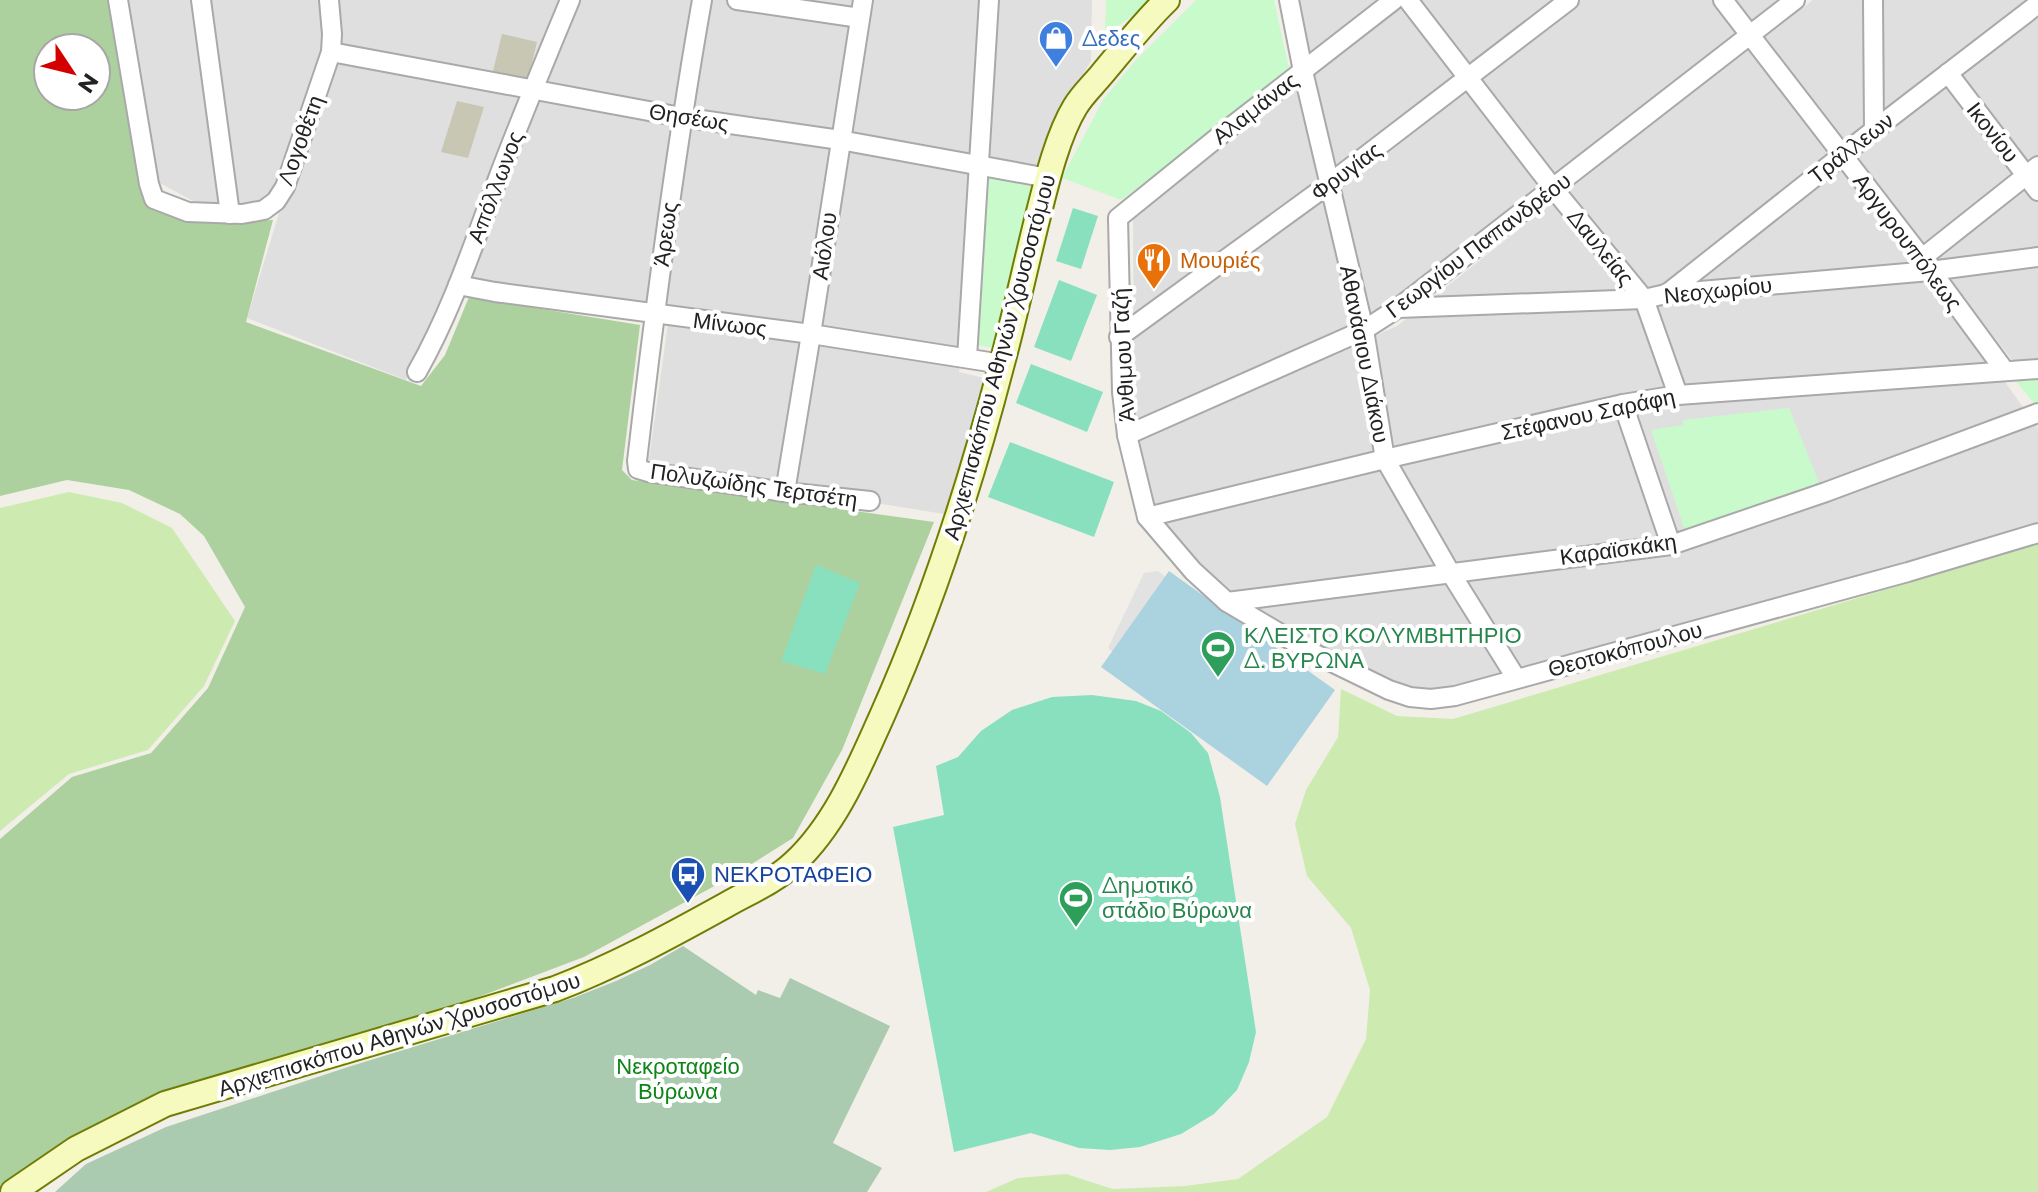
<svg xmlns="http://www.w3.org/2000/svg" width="2038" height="1192" viewBox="0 0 2038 1192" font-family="Montserrat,sans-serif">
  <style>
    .residential { fill: #e0dfdf }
    .construction { fill: #c7c7b4 }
    .grass { fill: #cdebb0 }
    .forest { fill: #add19e; fill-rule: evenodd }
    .cemetery { fill: #aacbaf }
    .park { fill: #c8facc }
    .pitch { fill: #88e0be }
    .parking { fill: #e2e2e2 }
    .water { fill: #aad3df }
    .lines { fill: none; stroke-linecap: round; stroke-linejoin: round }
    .street-casing { stroke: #a9a9a9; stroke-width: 22 }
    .secondary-casing { stroke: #707d05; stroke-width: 28 }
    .street { stroke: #fff; stroke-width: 18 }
    .secondary { stroke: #f7fabf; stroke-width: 24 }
    .labels { text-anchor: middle; stroke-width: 8; stroke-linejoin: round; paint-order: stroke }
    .shop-label { font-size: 22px; fill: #366cbe; stroke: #fff; text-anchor: start }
    .street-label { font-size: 22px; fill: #222; stroke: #fff }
    .food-label { font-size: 22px; fill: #c56008; stroke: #fff; text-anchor: start }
    .leisure-label { font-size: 22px; fill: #27864d; stroke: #fff; text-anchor: start }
    .transit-label { font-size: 22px; fill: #164399; stroke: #fff; text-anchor: start }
    .park-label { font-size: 22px; fill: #0c8416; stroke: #fff }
  </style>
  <rect width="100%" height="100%" fill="#f2efe9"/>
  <!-- residential -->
  <g class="residential">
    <path d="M123,0H1092L1091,61L1056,121L1044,168L973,154L959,372L988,379L950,515L648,466L669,316L457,283L406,380L247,318L279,213L257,206L204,207L156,181Z"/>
    <path d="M1294,0H1787L1395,309L1134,423L1133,218L1311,79Z"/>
    <path d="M1813,0H2038V393L1761,40Z"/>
    <path d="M1750,46L1938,288L2038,428V526L1441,699L1397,694L1276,627L1202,566L1155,514L1135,441L1397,326Z"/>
  </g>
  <!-- construction -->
  <g class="construction">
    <path d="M502,34L537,42L528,79L493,71Z"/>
    <path d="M457,101L484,107L468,158L441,152Z"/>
  </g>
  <!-- grass -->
  <g class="grass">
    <path d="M69,492L122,503L172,528L235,621L204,686L148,750L69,774L0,831V508Z"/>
    <path d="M2038,544V1192H986L1018,1178L1066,1174L1113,1189L1185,1186L1238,1179L1327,1117L1366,1039L1370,990L1351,928L1307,876L1295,824L1306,790L1338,737L1341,689L1397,716L1453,719Z"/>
  </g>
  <!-- forest -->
  <path class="forest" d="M0,0H109L138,169L145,192L230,221L273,220L246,322L421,386L445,355L469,297L640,325L622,470L632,480L934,522L842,750L793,838L731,877L584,957L402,1026L222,1079L7,1192H0V839L72,777L151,753L208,688L245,607L204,536L180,514L129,490L67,480L0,496ZM48,48H96V96H48Z"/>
  <!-- cemetery -->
  <path class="cemetery" d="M683,946L756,995L758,990L780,998L790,978L890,1026L833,1143L882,1168L867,1192H55L86,1164L166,1127L348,1067L573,998L616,981L650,965Z"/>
  <!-- park -->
  <g class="park">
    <path d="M1106,0H1151L1149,4L1105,35Z"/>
    <path d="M1196,0H1274L1290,73L1121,200L1062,178L1103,100L1136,60Z"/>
    <path d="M989,178L1032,185L994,348L977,345Z"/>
    <path d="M2038,377V406H2036L2015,380Z"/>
    <path d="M1789,408L1820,485L1686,534L1651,430L1683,425V420Z"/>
  </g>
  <!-- pitch -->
  <g class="pitch">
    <path d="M1073,208L1098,216L1081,269L1056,261Z"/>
    <path d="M1059,280L1097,295L1071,361L1034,347Z"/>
    <path d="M1031,364L1103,392L1087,432L1016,403Z"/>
    <path d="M1010,442L1114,482L1094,537L988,497Z"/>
    <path d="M816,565L860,583L825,674L781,661Z"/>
    <path d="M1092,695L1136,701L1161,711L1191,733L1208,753L1220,797L1256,1032L1249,1062L1237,1090L1214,1114L1181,1134L1140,1147L1110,1150L1079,1148L1031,1133L954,1152L893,827L944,815L936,766L958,757L981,731L1012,710L1052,697Z"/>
  </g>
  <!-- parking -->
  <path class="parking" d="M1158,571L1187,593L1133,668L1108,648L1144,573Z"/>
  <!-- water -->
  <path class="water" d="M1169,571L1335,690L1267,786L1101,667Z"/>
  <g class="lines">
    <!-- street casing -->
    <g class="street-casing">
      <g id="street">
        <path d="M118,0L149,184L154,199L188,212L242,214L264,210L276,201L285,187L331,52L332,34L329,0"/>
        <path d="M201,0L230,214"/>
        <path d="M702,0C675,153 655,306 637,461L638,469L648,472L785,492L870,501"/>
        <path d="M737,0L860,18"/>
        <path d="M1289,0L1303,71L1364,330L1385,459L1450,572L1516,678"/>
        <path d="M1394,0L1228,129L1118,218L1122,392L1127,435L1147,517L1193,571L1227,602L1311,652L1389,690L1410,697L1431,699L1455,696L1908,572L2038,533"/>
        <path d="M1408,0L1553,188L1644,299L1678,395"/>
        <path d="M1723,0L1922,258L2005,371"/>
        <path d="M1873,0L1874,130"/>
        <path d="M331,52L681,117L840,140L1048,178"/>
        <path d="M1948,73L2038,191"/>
        <path d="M1922,258L2038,166"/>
        <path d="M458,285L495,292L811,334L1002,364"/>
        <path d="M1668,293L1874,130L2038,4"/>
        <path d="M1398,308L1644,299L1666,294L1930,271L2038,257"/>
        <path d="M1119,337L1329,184L1569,0"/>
        <path d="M967,358L989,0"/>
        <path d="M417,372C451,312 473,246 497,181C520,120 545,60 570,0"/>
        <path d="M1623,404L1671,545"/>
        <path d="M1127,435L1364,330L1398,308L1795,0"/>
        <path d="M785,492L811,334L863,0"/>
        <path d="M1147,517L1385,459L1623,404L1678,395L2038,369"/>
        <path d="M1227,602L1671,545L1826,492L2038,413"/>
      </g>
    </g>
    <!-- secondary casing -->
    <g class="secondary-casing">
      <path id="secondary" d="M13,1192L76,1149L165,1104L555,989C615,966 670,936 726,905C749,892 775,881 794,863C836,824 859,767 882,716C932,604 970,486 1001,367C1015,316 1026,263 1039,212C1047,180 1058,135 1075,107C1082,95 1093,85 1102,74C1123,49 1144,22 1167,0"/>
    </g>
    <!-- street -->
    <use href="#street" class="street"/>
    <!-- secondary -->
    <use href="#secondary" class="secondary"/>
  </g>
  <!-- icons -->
  <defs>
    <g id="shop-pin" transform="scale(1.8)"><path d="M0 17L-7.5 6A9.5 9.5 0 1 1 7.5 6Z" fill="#3f7fe0" stroke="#fff"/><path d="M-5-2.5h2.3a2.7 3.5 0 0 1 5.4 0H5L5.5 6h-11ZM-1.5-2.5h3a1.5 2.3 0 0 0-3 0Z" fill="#fff"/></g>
    <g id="restaurant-pin" transform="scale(1.8)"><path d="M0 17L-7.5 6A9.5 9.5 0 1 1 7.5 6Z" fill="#e8710a" stroke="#fff"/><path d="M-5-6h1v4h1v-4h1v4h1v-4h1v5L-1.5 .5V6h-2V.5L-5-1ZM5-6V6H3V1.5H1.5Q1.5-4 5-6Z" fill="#fff"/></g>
    <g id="stadium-pin" transform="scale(1.8)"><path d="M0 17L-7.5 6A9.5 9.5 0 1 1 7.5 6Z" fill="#2e9e5b" stroke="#fff"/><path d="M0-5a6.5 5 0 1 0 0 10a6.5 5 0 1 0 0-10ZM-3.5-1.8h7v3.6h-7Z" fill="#fff"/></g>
    <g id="bus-pin" transform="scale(1.8)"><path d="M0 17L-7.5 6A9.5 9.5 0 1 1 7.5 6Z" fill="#1a4fb4" stroke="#fff"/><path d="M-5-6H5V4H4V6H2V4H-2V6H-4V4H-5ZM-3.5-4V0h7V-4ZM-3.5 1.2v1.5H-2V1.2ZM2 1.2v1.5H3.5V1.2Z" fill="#fff"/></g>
  </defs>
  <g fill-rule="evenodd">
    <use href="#shop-pin" x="1056" y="38"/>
    <use href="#restaurant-pin" x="1154" y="260"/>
    <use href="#stadium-pin" x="1218" y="648"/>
    <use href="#bus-pin" x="688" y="874"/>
    <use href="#stadium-pin" x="1076" y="898"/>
  </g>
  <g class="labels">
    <!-- shop labels -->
    <g class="shop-label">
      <text x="1082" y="46">Δεδες</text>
    </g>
    <!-- street labels -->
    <g class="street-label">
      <text transform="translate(1255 108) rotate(-38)" y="8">Αλαμάνας</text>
      <text transform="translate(689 117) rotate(9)" y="8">Θησέως</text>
      <text transform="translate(1993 132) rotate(52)" y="8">Ικονίου</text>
      <text transform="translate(300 140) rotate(-70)" y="8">Λογοθέτη</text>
      <text transform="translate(1851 148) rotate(-38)" y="8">Τράλλεων</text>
      <text transform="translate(1346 171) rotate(-37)" y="8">Φρυγίας</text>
      <text transform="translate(495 187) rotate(-69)" y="8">Απόλλωνος</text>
      <text transform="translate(665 234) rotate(-82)" y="8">Άρεως</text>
      <text transform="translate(1908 242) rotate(53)" y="8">Αργυρουπόλεως</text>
      <text transform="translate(1478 245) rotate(-37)" y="8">Γεωργίου Παπανδρέου</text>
      <text transform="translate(824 246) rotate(-82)" y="8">Αιόλου</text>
      <text transform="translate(1601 247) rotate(51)" y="8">Δαυλείας</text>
      <text transform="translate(1718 290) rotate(-6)" y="8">Νεοχωρίου</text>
      <text transform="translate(730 324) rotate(7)" y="8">Μίνωος</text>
      <text transform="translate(1365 354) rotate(79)" y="8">Αθανάσιου Διάκου</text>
      <text transform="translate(1123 355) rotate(-93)" y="8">Άνθιμου Γαζή</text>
      <text transform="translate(999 357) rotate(-75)" y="8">Αρχιεπισκόπου Αθηνών Χρυσοστόμου</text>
      <text transform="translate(1588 414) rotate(-12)" y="8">Στέφανου Σαράφη</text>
      <text transform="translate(754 485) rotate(8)" y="8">Πολυζωίδης Τερτσέτη</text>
      <text transform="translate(1618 549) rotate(-8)" y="8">Καραϊσκάκη</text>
      <text transform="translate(1625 649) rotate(-15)" y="8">Θεοτοκόπουλου</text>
      <text transform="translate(399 1034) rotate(-17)" y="8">Αρχιεπισκόπου Αθηνών Χρυσοστόμου</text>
    </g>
    <!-- food labels -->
    <g class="food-label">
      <text x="1180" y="268">Μουριές</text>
    </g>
    <!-- leisure labels -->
    <g class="leisure-label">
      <text x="1244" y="643">ΚΛΕΙΣΤΟ ΚΟΛΥΜΒΗΤΗΡΙΟ<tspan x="1244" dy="25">Δ. ΒΥΡΩΝΑ</tspan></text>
      <text x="1102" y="893">Δημοτικό<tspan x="1102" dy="25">στάδιο Βύρωνα</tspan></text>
    </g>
    <!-- transit labels -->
    <g class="transit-label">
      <text x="714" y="882">ΝΕΚΡΟΤΑΦΕΙΟ</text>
    </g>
    <!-- park labels -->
    <g class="park-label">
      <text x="678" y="1074">Νεκροταφείο<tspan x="678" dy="25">Βύρωνα</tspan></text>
    </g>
  </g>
  <!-- north arrow -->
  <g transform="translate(72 72) rotate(125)"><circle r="38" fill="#ffffff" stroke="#a7a7a7" stroke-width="2"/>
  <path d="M0-6L14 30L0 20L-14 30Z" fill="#d40000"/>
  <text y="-12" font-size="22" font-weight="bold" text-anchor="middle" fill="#222222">N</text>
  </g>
</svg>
